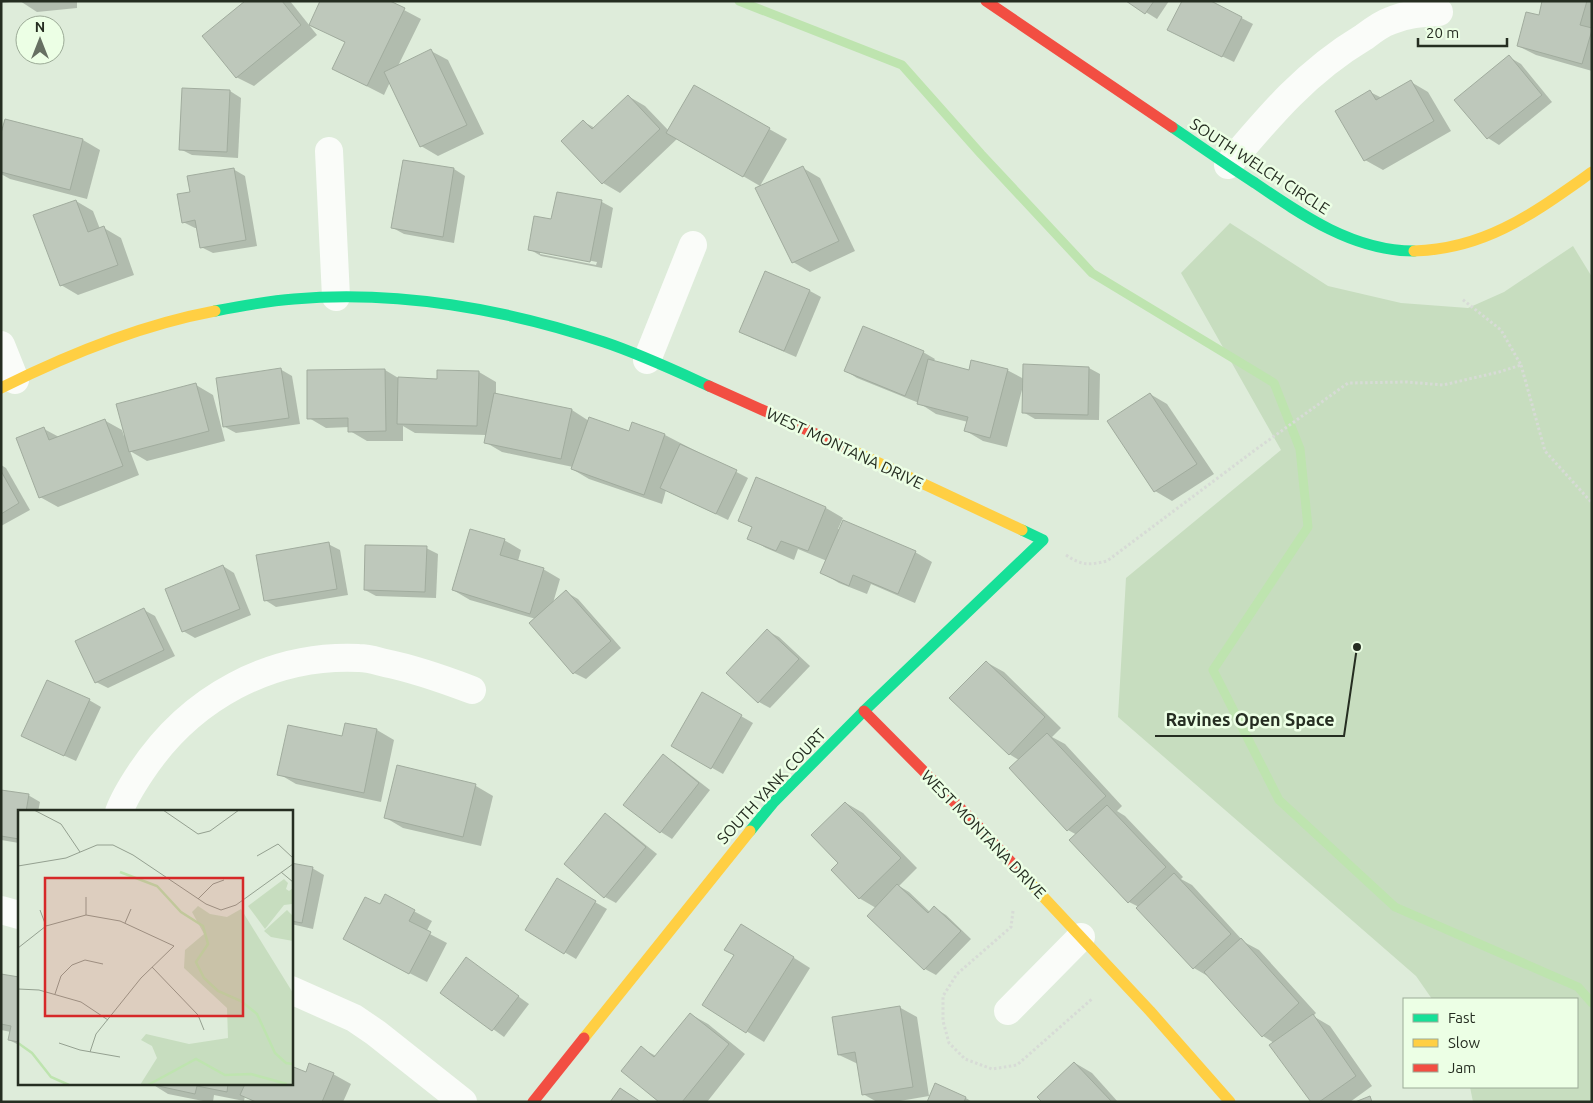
<svg xmlns="http://www.w3.org/2000/svg" width="1593" height="1103" viewBox="0 0 1593 1103" font-family="Ubuntu,sans-serif">
  <style>
    .green { fill: #c7ddbf }
    .shadow { fill: #0003; fill-rule: evenodd }
    .lines { fill: none; stroke-linecap: round; stroke-linejoin: round }
    .stream { stroke: #bee4af; stroke-width: 9 }
    .building { fill: #bec8bb; stroke: #a1ac9e }
    .path { stroke: #d7dbd6; stroke-width: 3; stroke-dasharray: 2.5 2.5; stroke-linecap: butt }
    .street { stroke: #fafcf9; stroke-width: 28 }
    .fast { stroke: #16e098; stroke-width: 11 }
    .slow { stroke: #ffcf43; stroke-width: 11 }
    .jam { stroke: #f24e42; stroke-width: 11 }
    .labels { text-anchor: middle; stroke-width: 5; stroke-linejoin: round; paint-order: stroke }
    .street-label { font-size: 16px; fill: #252d21; stroke: #ecffe5 }
    .inset-river { fill: none; stroke: #bee4af; stroke-width: 2.5 }
    .inset-road { fill: none; stroke: #94a090; stroke-width: 1 }
    .view { fill: #d62828; fill-opacity: 0.15; stroke: #d62828; stroke-width: 2.5 }
    .inset-edge { fill: none; stroke: #252d21; stroke-width: 2.5 }
    .leader { fill: none; stroke: #252d21; stroke-width: 2 }
    .callout-dot { fill: #252d21; stroke: #ecffe5; stroke-width: 2 }
    .callout-label { font-size: 18px; text-anchor: middle; font-weight: bold; fill: #252d21; stroke: #ecffe5; stroke-width: 5; stroke-linejoin: round; paint-order: stroke }
  </style>
  <rect width="100%" height="100%" fill="#deecda"/>
  <!-- green -->
  <path class="green" d="M1230,223L1328,286L1401,303L1468,308L1504,292L1573,246L1592,277V1102H1473L1470,1087H1577V999H1432L1416,976L1118,717L1126,578L1281,450L1181,273Z"/>
  <!-- shadow -->
  <g class="shadow">
    <path d="M1,1H18L1,3Z"/>
    <path d="M20,1H77V8L37,12Z"/>
    <path d="M247,1H290L317,35L254,86L236,77Z"/>
    <path d="M1128,1H1169L1157,19Z"/>
    <path d="M1209,1L1253,24L1234,62L1180,36Z"/>
    <path d="M1544,1H1592V71L1536,55L1518,46L1539,17Z"/>
    <path d="M404,10L421,19L398,66L431,51L448,60L484,134L438,156L421,146L390,82L384,95L333,69L346,43L310,24Z"/>
    <path d="M1509,57L1521,64L1552,102L1499,145L1488,138Z"/>
    <path d="M1411,82L1428,92L1451,131L1383,170L1365,160L1337,111L1370,92L1382,98Z"/>
    <path d="M694,87L787,139L760,186L678,138L620,193L603,183L584,122L595,128L628,96L645,106L669,131Z"/>
    <path d="M230,91L241,98L238,158L192,155L180,149Z"/>
    <path d="M6,120L83,140L100,150L87,199L10,179L1,174V138Z"/>
    <path d="M404,161L454,169L465,176L454,243L404,234L393,228Z"/>
    <path d="M803,168L820,178L855,251L810,272L793,262Z"/>
    <path d="M233,169L245,176L257,246L213,253L201,247L198,228H195L183,222L192,193Z"/>
    <path d="M558,193L602,202L613,208L602,268L541,256L529,249L552,221ZM540,251L597,262L596,265L540,254Z"/>
    <path d="M76,201L93,211L100,229L104,228L121,238L134,275L78,295L61,285Z"/>
    <path d="M810,291L821,297L796,357L752,338L741,332Z"/>
    <path d="M923,352L935,359L933,362L970,371L1007,370L1024,379L1089,368L1100,374L1099,420L1035,419L1023,412V386L1007,447L983,441L966,431L968,422L936,414L919,403L857,378L846,371Z"/>
    <path d="M280,369L292,376L300,424L236,433L225,427Z"/>
    <path d="M385,370L400,379L438,380L439,371L479,372L496,382V394L572,410L589,421L630,432L632,424L665,435L748,478L728,520L666,490L662,504L589,479L572,469L573,467L502,452L485,442L486,435L415,433L403,426V441H367L350,431V427L326,428L309,418L308,372Z"/>
    <path d="M196,385L213,395L225,441L147,461L130,451L139,475L58,507L40,497L44,429L59,437L104,420L122,430L124,436Z"/>
    <path d="M1150,394L1167,404L1214,474L1172,501L1155,491Z"/>
    <path d="M1,465L6,468L30,510L1,526Z"/>
    <path d="M826,508L843,518L838,529L915,552L932,562L915,603L871,584L867,594L839,583L822,573L827,561L798,549L794,560L766,548L749,538L753,528L739,520Z"/>
    <path d="M504,540L521,550L518,561L543,569L560,579L553,603L566,592L578,599L621,648L586,679L574,673L536,619L470,600L453,590Z"/>
    <path d="M328,544L340,550L348,595L276,607L265,600Z"/>
    <path d="M426,548L438,554L436,598L376,596L365,590Z"/>
    <path d="M223,566L234,573L251,615L195,638L183,631Z"/>
    <path d="M144,610L155,616L175,656L108,688L96,682Z"/>
    <path d="M767,631L779,637L810,666L770,708L759,702Z"/>
    <path d="M986,662L1004,672L1061,728L1052,737L1065,744L1122,806L1117,811L1125,816L1183,877L1181,879L1192,885L1244,942L1259,950L1316,1013L1313,1016L1330,1026L1372,1086L1350,1102H1312L1274,1043L1263,1036L1211,978L1194,968L1139,907L1129,902L1077,835L1068,830L1019,760L1009,754Z"/>
    <path d="M703,694L753,723L723,774L673,746Z"/>
    <path d="M89,700L101,707L76,761L34,742Z"/>
    <path d="M377,730L394,740L381,802L296,784L279,774L343,737Z"/>
    <path d="M663,756L674,762L710,790L672,839L661,832L625,805Z"/>
    <path d="M398,767L476,786L493,796L481,846L403,828L386,818Z"/>
    <path d="M1,791L28,795L40,802L38,812H19V843L1,840Z"/>
    <path d="M846,803L863,813L917,868L899,886L909,892L931,913L935,908L946,915L971,939L936,975L925,969L876,908L859,898Z"/>
    <path d="M606,815L617,822L657,854L616,903L605,897Z"/>
    <path d="M291,864L312,868L324,875L313,929L291,924Z"/>
    <path d="M557,880L607,909L576,959L527,930Z"/>
    <path d="M386,896L432,921L426,932L447,943L427,982L362,949Z"/>
    <path d="M758,935L810,968L764,1042L704,1005L735,955Z"/>
    <path d="M466,959L529,1004L504,1037L442,992Z"/>
    <path d="M1,975L19,979V1045L9,1040L11,1032L1,1030Z"/>
    <path d="M899,1007L917,1017L929,1096L894,1102H877L863,1094L858,1064L839,1055Z"/>
    <path d="M690,1014L708,1024L745,1054L707,1102H661L641,1048L656,1056Z"/>
    <path d="M1075,1063L1092,1073L1118,1102H1044Z"/>
    <path d="M306,1074H333L351,1084L343,1102H254L245,1096L244,1101L214,1095L213,1102H208L168,1094L152,1084H291Z"/>
    <path d="M935,1085L966,1098L972,1102H928Z"/>
  </g>
  <g class="lines">
    <!-- stream -->
    <path class="stream" d="M739,1L902,65L981,154L1092,273L1274,383L1300,449L1308,527L1213,670L1279,800L1395,907L1578,987L1592,1003"/>
  </g>
  <!-- building -->
  <g class="building">
    <path d="M245,1H282L301,25L236,78L202,36Z"/>
    <path d="M320,1H390L405,8L367,86L332,69L345,42L309,25Z"/>
    <path d="M1126,1H1154L1145,14Z"/>
    <path d="M1182,1H1211L1242,17L1222,57L1167,30Z"/>
    <path d="M1542,1H1587L1580,25L1592,28V30L1582,64L1517,46L1526,12L1539,15Z"/>
    <path d="M431,49L467,125L420,147L384,72Z"/>
    <path d="M1509,55L1542,95L1487,139L1454,100Z"/>
    <path d="M1411,80L1434,121L1364,161L1335,111L1370,90L1376,100Z"/>
    <path d="M694,85L770,128L743,177L666,133Z"/>
    <path d="M182,88L230,90L227,152L179,150Z"/>
    <path d="M628,95L660,129L602,184L561,141L583,120L592,129Z"/>
    <path d="M5,119L83,139L70,190L1,172V133Z"/>
    <path d="M403,160L454,168L443,237L391,228Z"/>
    <path d="M803,166L839,241L792,263L755,188Z"/>
    <path d="M234,168L246,240L200,248L195,220L182,223L177,194L190,192L187,176Z"/>
    <path d="M557,192L602,200L590,262L528,250L534,216L551,219Z"/>
    <path d="M76,200L88,232L104,226L118,265L60,286L33,215Z"/>
    <path d="M765,271L810,290L784,351L739,332Z"/>
    <path d="M863,326L924,351L905,396L844,371Z"/>
    <path d="M928,359L969,370L971,360L1008,369L990,438L964,431L968,417L917,404Z"/>
    <path d="M1023,364L1089,367L1088,415L1022,413Z"/>
    <path d="M281,368L289,418L223,427L216,378Z"/>
    <path d="M385,369L386,431L348,432V418L307,419V370Z"/>
    <path d="M437,370L479,371L477,426L397,424L398,377L437,379Z"/>
    <path d="M196,383L209,431L129,452L116,404Z"/>
    <path d="M494,393L572,409L561,459L484,443Z"/>
    <path d="M1150,393L1197,464L1154,492L1107,421Z"/>
    <path d="M589,417L629,431L632,422L665,434L644,495L571,469Z"/>
    <path d="M105,419L123,466L39,498L16,438L44,427L49,440Z"/>
    <path d="M680,444L737,470L716,514L660,488Z"/>
    <path d="M1,471L19,503L1,514Z"/>
    <path d="M756,477L826,507L808,551L781,541L776,551L747,539L752,527L738,521Z"/>
    <path d="M843,520L916,551L898,594L853,575L849,586L820,573Z"/>
    <path d="M470,529L505,539L500,555L544,568L530,614L452,590Z"/>
    <path d="M329,542L337,589L264,601L256,555Z"/>
    <path d="M365,545L427,546L425,592L364,590Z"/>
    <path d="M223,565L240,609L182,632L165,589Z"/>
    <path d="M566,590L611,641L573,674L529,623Z"/>
    <path d="M144,608L164,650L95,683L75,641Z"/>
    <path d="M767,629L799,659L758,703L726,673Z"/>
    <path d="M986,661L1045,717L1009,755L949,698Z"/>
    <path d="M47,680L90,699L64,756L21,736Z"/>
    <path d="M702,692L742,715L711,769L671,746Z"/>
    <path d="M345,723L377,729L364,793L277,775L288,725L342,736Z"/>
    <path d="M1047,733L1106,796L1067,831L1009,768Z"/>
    <path d="M663,754L699,783L660,833L623,805Z"/>
    <path d="M397,765L476,784L463,837L384,818Z"/>
    <path d="M1,790L29,794L26,812H19V839L1,836Z"/>
    <path d="M845,802L901,858L859,899L831,870L838,863L811,835Z"/>
    <path d="M1107,805L1166,867L1128,903L1069,840Z"/>
    <path d="M605,813L646,847L604,898L564,864Z"/>
    <path d="M291,863L313,867L302,923L291,921Z"/>
    <path d="M1174,873L1231,934L1193,969L1136,908Z"/>
    <path d="M557,878L596,901L564,954L525,930Z"/>
    <path d="M897,884L928,913L934,906L961,931L924,970L867,916Z"/>
    <path d="M385,894L415,910L409,921L431,932L409,974L343,939L365,897L380,904Z"/>
    <path d="M741,924L794,957L746,1033L702,1005L734,955L724,950Z"/>
    <path d="M1241,938L1299,1003L1262,1037L1204,972Z"/>
    <path d="M466,957L519,996L492,1031L440,993Z"/>
    <path d="M1,974L19,977V1042L8,1040L11,1026L1,1024Z"/>
    <path d="M900,1006L913,1087L862,1095L855,1052L838,1055L832,1017Z"/>
    <path d="M690,1013L729,1044L682,1102H659L621,1071L641,1046L654,1057Z"/>
    <path d="M1313,1014L1356,1076L1319,1102H1311L1269,1045Z"/>
    <path d="M1074,1062L1112,1102H1042L1037,1097Z"/>
    <path d="M309,1063L334,1073L322,1102H256L240,1095L245,1084H291V1066L306,1072Z"/>
    <path d="M935,1083L966,1097L964,1102H927Z"/>
    <path d="M149,1084H228L227,1092L197,1086L195,1094Z"/>
    <path d="M620,1088L641,1102H610Z"/>
    <path d="M1370,1096L1372,1102H1355Z"/>
  </g>
  <g class="lines">
    <!-- path -->
    <g class="path">
      <path d="M1521,365L1545,451L1592,503"/>
      <path d="M1066,555C1082,566 1089,565 1107,561L1255,450L1348,383L1407,382L1443,385L1499,372L1521,365L1501,330L1462,299"/>
      <path d="M1013,911L1011,927L957,974L943,996V1021L949,1043L965,1059L992,1069L1017,1065L1093,998"/>
    </g>
    <!-- street -->
    <g class="street">
      <path d="M329,151L336,297"/>
      <path d="M1228,165C1270,115 1307,71 1364,37C1372,31 1381,24 1390,21C1406,14 1422,13 1439,12"/>
      <path d="M1,345L15,380"/>
      <path d="M647,360L693,245"/>
      <path d="M119,812C124,798 133,784 141,772C190,698 270,654 359,658C368,658 377,661 385,663C415,669 443,679 472,690"/>
      <path d="M1,910L19,915"/>
      <path d="M291,990L354,1018L376,1033L463,1102"/>
      <path d="M1008,1011L1081,937"/>
    </g>
    <!-- fast -->
    <g class="fast">
      <path d="M1172,127C1200,146 1227,165 1255,183C1303,216 1354,251 1414,251"/>
      <path d="M215,311C241,306 267,301 294,299C397,290 506,309 604,342C640,354 674,370 709,386"/>
      <path d="M750,831L773,803L864,711L1043,540L1022,530"/>
    </g>
    <!-- slow -->
    <g class="slow">
      <path d="M1414,251C1487,249 1535,212 1592,172"/>
      <path d="M1,388C69,354 140,325 215,311"/>
      <path d="M847,448L1022,530"/>
      <path d="M1021,873L1150,1011L1230,1102"/>
      <path d="M584,1038L750,831"/>
    </g>
    <!-- jam -->
    <g class="jam">
      <path d="M986,1L1172,127"/>
      <path d="M709,386L847,448"/>
      <path d="M864,711L976,824L1021,873"/>
      <path d="M533,1102L584,1038"/>
    </g>
  </g>
  <g class="labels">
    <!-- street labels -->
    <g class="street-label">
      <text transform="translate(1260 166) rotate(33)" y="6">SOUTH WELCH CIRCLE</text>
      <text transform="translate(845 448) rotate(25)" y="6">WEST MONTANA DRIVE</text>
      <text transform="translate(771 786) rotate(-47)" y="6">SOUTH YANK COURT</text>
      <text transform="translate(984 834) rotate(46)" y="6">WEST MONTANA DRIVE</text>
    </g>
  </g>
  <!-- overview -->
  <g transform="translate(18 810)">
    <rect width="275" height="275" fill="#deecda"/>
    <path d="M266,69L270,73L268,79L271,81L275,78L274,94L266,95L247,119L230,96ZM180,96L192,104L209,107L223,99L275,183V275H122L139,248L134,236L123,230L128,224L171,234L210,228L209,198L166,158L167,140L186,124L174,102ZM269,100L275,106V131L253,127L246,121Z" fill="#c7ddbf"/>
    <path class="inset-river" d="M102,62L139,76L163,102L185,116L190,134L178,152L186,168L200,181L223,191L239,204L257,243L268,253L275,254M0,233L14,243L33,267L51,275M130,275L178,249L207,265L233,264L269,274"/>
    <path class="inset-road" d="M16,0L43,14L62,42M145,0L180,24L192,21L221,0M239,46L260,34L275,48M0,56L48,48L79,35H95L115,45L188,94L203,100L218,95L275,54M263,62L275,72M68,87V105M180,89L195,74L206,70M22,100L28,116M107,113L113,99M0,138L28,116L68,105L102,111L156,136L123,168L78,224L72,242M134,157L180,205L186,220M0,165V195M0,179L21,180L63,192L90,210M37,184L43,166L54,155L67,150L85,154M41,233L62,240L102,247"/>
    <path class="view" d="M27,68H225V206H27Z"/>
    <rect width="275" height="275" class="inset-edge"/>
  </g>
  <!-- callouts -->
  <path class="leader" d="M1357 647L1344 736H1155"/>
  <circle class="callout-dot" cx="1357" cy="647" r="5"/>
  <g class="callout-label">
    <text x="1250" y="726">Ravines Open Space</text>
  </g>
  <!-- border -->
  <rect width="1593" height="1103" fill="none" stroke="#252d21" stroke-width="5"/>
  <!-- legend -->
  <rect x="1403" y="998" width="175" height="90" fill="#ecffe5" stroke="#9cab97"/>
  <rect x="1413" y="1014" width="25" height="8" fill="#16e098" stroke="#9cab97"/>
  <text x="1448" y="1023" font-size="15" fill="#252d21">Fast</text>
  <rect x="1413" y="1039" width="25" height="8" fill="#ffcf43" stroke="#9cab97"/>
  <text x="1448" y="1048" font-size="15" fill="#252d21">Slow</text>
  <rect x="1413" y="1064" width="25" height="8" fill="#f24e42" stroke="#9cab97"/>
  <text x="1448" y="1073" font-size="15" fill="#252d21">Jam</text>
  <!-- north arrow -->
  <g transform="translate(40 40)"><circle r="24" fill="#ecffe5" stroke="#9cab97"/>
  <path d="M0-4L9 19L0 12L-9 19Z" fill="#667062"/>
  <text y="-8" font-size="14" font-weight="bold" text-anchor="middle" fill="#252d21">N</text>
  </g>
  <!-- scale -->
  <path d="M1418 38v8h89v-8" fill="none" stroke="#252d21" stroke-width="2.5"/>
  <text x="1426" y="38" font-size="15" fill="#252d21" stroke="#ecffe5" stroke-width="4" paint-order="stroke">20 m</text>
</svg>
